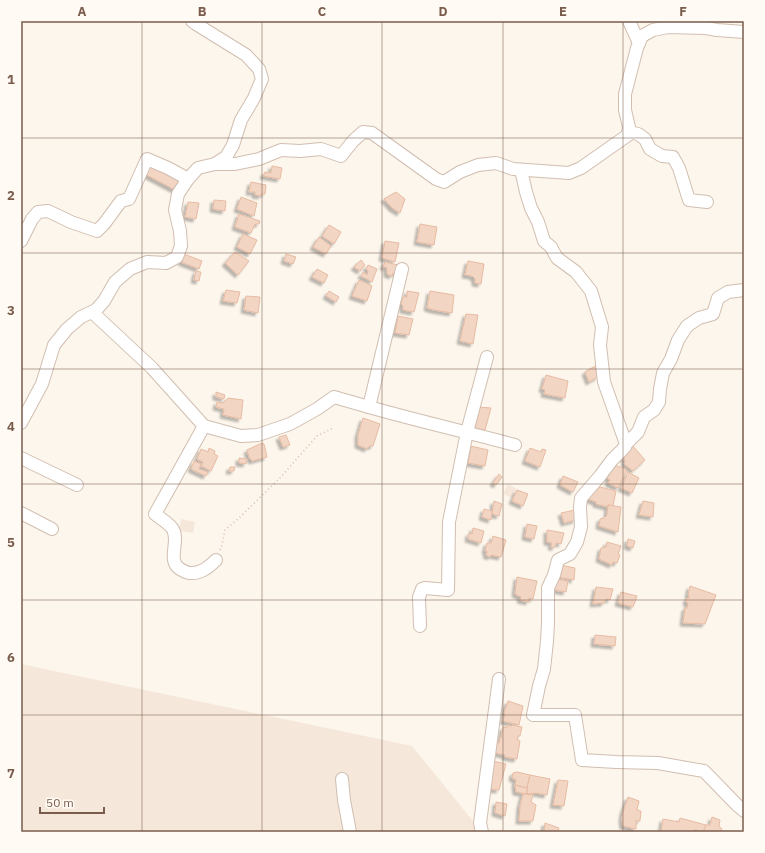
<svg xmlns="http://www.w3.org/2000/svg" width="765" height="853" viewBox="0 0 765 853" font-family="'IBM Plex Sans',sans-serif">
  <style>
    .residential { fill: #f5e8da }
    .building { fill: #f3d5c3; stroke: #e6bba3; filter: url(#shadow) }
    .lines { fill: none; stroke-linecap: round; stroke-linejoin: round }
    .minor-casing { stroke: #d1beb0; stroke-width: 14 }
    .path { stroke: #d9b8a5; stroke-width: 1.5; stroke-dasharray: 1 3; stroke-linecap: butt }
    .minor { stroke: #fff; stroke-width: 12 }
    .grid { fill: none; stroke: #7a5c4d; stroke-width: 1; stroke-opacity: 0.55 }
    .neatline { fill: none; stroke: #7a5c4d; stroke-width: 1.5 }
    .grid-label { font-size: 13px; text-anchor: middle; font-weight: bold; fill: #7a5c4d }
  </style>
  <defs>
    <filter id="shadow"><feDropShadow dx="-3" dy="3" stdDeviation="1" flood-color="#0004"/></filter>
  </defs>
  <rect width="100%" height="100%" fill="#fdf6ec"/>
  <!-- residential -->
  <g class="residential">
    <path d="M508,484L517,489L512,498L503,494Z"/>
    <path d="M181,519L195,522L193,533L179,531Z"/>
    <path d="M21,664L412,746L482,832H21Z"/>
  </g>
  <!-- building -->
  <g class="building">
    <path d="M148,162L184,179L177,191L143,173Z"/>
    <path d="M272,166L282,168L280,179L263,176L265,172L271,173Z"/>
    <path d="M251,182L266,185L265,194H261V196L255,195V192H249Z"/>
    <path d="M396,192L405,199L400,213L392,208L384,199Z"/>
    <path d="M241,197L257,203L254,216L237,209Z"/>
    <path d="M214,200L226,201L225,211L213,209Z"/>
    <path d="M188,202L199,203L196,219L185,217Z"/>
    <path d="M239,214L260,221L259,224H255L251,233L235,227Z"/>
    <path d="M420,224L437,227L434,245L417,242Z"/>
    <path d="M329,225L341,232L334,244L322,236Z"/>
    <path d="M243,234L257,240L250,254L237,247Z"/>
    <path d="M319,237L331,246L326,254L313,247Z"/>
    <path d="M385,241L399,243L395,262L382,258Z"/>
    <path d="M235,252L249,261L238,275L225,263Z"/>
    <path d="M184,254L202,261L199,269L181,262Z"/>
    <path d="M286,254L296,257L293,264L284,261Z"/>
    <path d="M361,260L365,265L360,271L354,267Z"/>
    <path d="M468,261L484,264L481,284L475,283V279L472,276L465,275Z"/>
    <path d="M385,262L398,265L396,274L393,273L392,276L387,274V270L386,267H383Z"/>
    <path d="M368,265L377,269L372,282L361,276L363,272L367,275L368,271L366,269Z"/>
    <path d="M317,269L328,275L324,283L312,277Z"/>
    <path d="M196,271L201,272L199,281L194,280Z"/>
    <path d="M359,280L372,286L367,301L352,296Z"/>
    <path d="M226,290L240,292L237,303L223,301Z"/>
    <path d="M329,291L339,297L336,302L326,296Z"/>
    <path d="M407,291L419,293L414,312L403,310V306L401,304L403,297H407Z"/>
    <path d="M430,291L454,295L452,313L434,310L427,308Z"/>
    <path d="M246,296L260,297L258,313L244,310Z"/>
    <path d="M466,314L478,315L473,344L460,341Z"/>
    <path d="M398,316L413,319L409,335L395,333Z"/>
    <path d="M595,366L598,377L589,382L585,372Z"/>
    <path d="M546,375L568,381L565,398L544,394L545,390L542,389Z"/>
    <path d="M216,392L225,395L224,399L216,397Z"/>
    <path d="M228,398L243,400L241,419L223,415L224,409L216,407L217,402L223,403Z"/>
    <path d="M478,407L491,408L485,430L474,428Z"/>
    <path d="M363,418L380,424L373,446H369L367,449L358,445V435Z"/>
    <path d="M286,435L290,445L283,447L279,437Z"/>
    <path d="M262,443L264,444L267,457L252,461L249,457L247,450Z"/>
    <path d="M632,445L645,460L633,471L624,464L625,461L623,456Z"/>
    <path d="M471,446L488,450L485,466L468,463Z"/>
    <path d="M209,448L215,451L214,454L218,456L211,471L201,466L203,462L197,459L201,449L208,452Z"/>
    <path d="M530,448L541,452L542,449L546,450L540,467L525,461Z"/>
    <path d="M239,458L247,459L246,464L239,463Z"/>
    <path d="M194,461L201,464L199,469L208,472L206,476L191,469Z"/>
    <path d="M615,465L627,470L618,488L608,483L610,480L607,478Z"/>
    <path d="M230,467H235L234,471H229Z"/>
    <path d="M628,472L639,478L632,493L621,488Z"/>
    <path d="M499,474L502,477L496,485L493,483Z"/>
    <path d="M563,476L578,482L573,492L560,485Z"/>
    <path d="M596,486L616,491L613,506L608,505V507L596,504V502L588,499Z"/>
    <path d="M517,490L528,494L523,506L512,501Z"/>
    <path d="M494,501L502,504L499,516L492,514Z"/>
    <path d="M643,501L654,503L653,517L639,515Z"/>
    <path d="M608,505L621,507L618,532L599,526L600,519L604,518L607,515Z"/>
    <path d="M484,509L492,511L491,520L482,517Z"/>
    <path d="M575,510L576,520L564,523L561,513Z"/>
    <path d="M527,524L537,526L534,539L525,537Z"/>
    <path d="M473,528L484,531L481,543L468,539L469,533L472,534Z"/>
    <path d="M547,530L564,533L561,544L556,543L555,547H551L552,543L547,542Z"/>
    <path d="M493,536L506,540L501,557L491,555L490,557L486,555L487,551H485L487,543H491Z"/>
    <path d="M628,539L635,541L633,548L627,546Z"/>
    <path d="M607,542L621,546L618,554L620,555L617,563L613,562L612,565L599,559L601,548L606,547Z"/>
    <path d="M560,565L575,568L574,580L558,577Z"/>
    <path d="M517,577L537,581L533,599L529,598V602L520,600L521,597L515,594Z"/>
    <path d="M557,579L568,581L566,592L554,590Z"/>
    <path d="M690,586L716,595L705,624L683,623L685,608H687L688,603L686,602L687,598H689V596L688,595Z"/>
    <path d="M596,587L613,589L610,600L606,599L604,603L593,604Z"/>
    <path d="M621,592L637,596L633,607L618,603Z"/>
    <path d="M595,635L616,637L615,646L594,644Z"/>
    <path d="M508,701L523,706L519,725L503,721L505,714L504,713Z"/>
    <path d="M507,725L512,726V725L522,727L520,736H518L517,740L520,741L517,759L505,757V755L495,753L497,743H499L500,738H501L503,727L507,728Z"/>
    <path d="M493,761L506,764L499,790L486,789Z"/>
    <path d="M517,772L530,775L527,788L515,785L516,780L512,778L513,773Z"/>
    <path d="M530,775L550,779L547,795L536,793L527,794V788Z"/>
    <path d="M558,780L568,781L564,806L553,805Z"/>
    <path d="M515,785L527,788V794L516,792Z"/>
    <path d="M523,794L533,795L531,802L536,805L533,821H519L520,806Z"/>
    <path d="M628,797L639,801L637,810L641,811L640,821H636V829L623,826L622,819L623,812Z"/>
    <path d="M496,802L507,804L505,816L495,813Z"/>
    <path d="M712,817L720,820L719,826L722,829L720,832H703L706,825H710Z"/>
    <path d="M680,818L706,825L703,832H696L697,830H694L693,832H661L663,819L679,822Z"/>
    <path d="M545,823L559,828L558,832H544Z"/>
  </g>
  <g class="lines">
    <!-- minor casing -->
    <g class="minor-casing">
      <g id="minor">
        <path d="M629,21L639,43"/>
        <path d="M628,132L638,134L645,139L650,149L662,156L673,157L679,168L689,200L707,202"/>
        <path d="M215,164H235L259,159L281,150L300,151L321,149L341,156L353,141L363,132L372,133L436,179L444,182L460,172L478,165L496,163L513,169L569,173L581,168L628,135L629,127L625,110V94L637,48L642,36L653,30L668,27L706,28L717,30L744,32"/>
        <path d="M521,170L526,192L531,208L538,222L544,241L551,247L557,258L576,272L591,291L602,327L600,345L604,382L626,444"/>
        <path d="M21,241L32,219L38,212L48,211L71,222L97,231L104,224L121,201L129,199L147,159L168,168L188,179"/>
        <path d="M402,269L369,407C418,421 467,432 515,445"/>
        <path d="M744,290L728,292L718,298L713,314L699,318L687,326L678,340L671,359L663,373L660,389L659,402L654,410L644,417L638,432L626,444L625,447L612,460L600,476L581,498L580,507L581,527L577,542L570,554L558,560L554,575L548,588V623L547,641L544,669L539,686L533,715H575L582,760L616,762L658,763L704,771L737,805L744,811"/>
        <path d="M92,312L152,368L204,426L155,514C160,518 168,523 172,528C181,540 166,560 180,569C183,571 185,572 189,573C200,574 208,568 216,560"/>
        <path d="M21,423L42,384L54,345L67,329L81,317L96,310L104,301L115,282L130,269L147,262L166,263L177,257L181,246L180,231L175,210L178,194L188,179L198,168L215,164L226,157L233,145L241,120L254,98L262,79L259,69L246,55L196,24L192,21"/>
        <path d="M204,426L241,436L258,435L290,424L317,409L334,397L369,407"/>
        <path d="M21,458L77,485"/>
        <path d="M21,513L52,529"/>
        <path d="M420,626L419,597L422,589L425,588L448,590L449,522L467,432L487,357"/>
        <path d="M342,779L344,800L350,832"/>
        <path d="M482,832L480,823L499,679"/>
      </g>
    </g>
    <!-- path -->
    <path class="path" d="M220,550L222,545L225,530L239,518L281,477L317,436L333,428"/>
    <!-- minor -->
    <use href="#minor" class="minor"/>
  </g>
  <!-- grid -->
  <path class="grid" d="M142,21V832M262,21V832M382,21V832M503,21V832M623,21V832M21,138H744M21,253H744M21,369H744M21,484H744M21,600H744M21,715H744"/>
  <!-- border -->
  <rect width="765" height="853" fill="none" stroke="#fffaf3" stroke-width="44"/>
  <!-- scale -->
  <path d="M40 807v6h64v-6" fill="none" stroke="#7a5c4d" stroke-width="2"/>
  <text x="46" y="807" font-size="12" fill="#7a5c4d" stroke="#fffaf3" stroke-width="3" paint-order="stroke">50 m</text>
  <rect x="22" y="22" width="721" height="809" class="neatline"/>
  <g class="grid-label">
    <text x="82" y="16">A</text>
    <text x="202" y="16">B</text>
    <text x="322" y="16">C</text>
    <text x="443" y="16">D</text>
    <text x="563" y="16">E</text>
    <text x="683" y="16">F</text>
    <text x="11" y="84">1</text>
    <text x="11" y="200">2</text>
    <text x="11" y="315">3</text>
    <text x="11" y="431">4</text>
    <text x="11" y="547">5</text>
    <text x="11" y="662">6</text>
    <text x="11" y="778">7</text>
  </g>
</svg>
